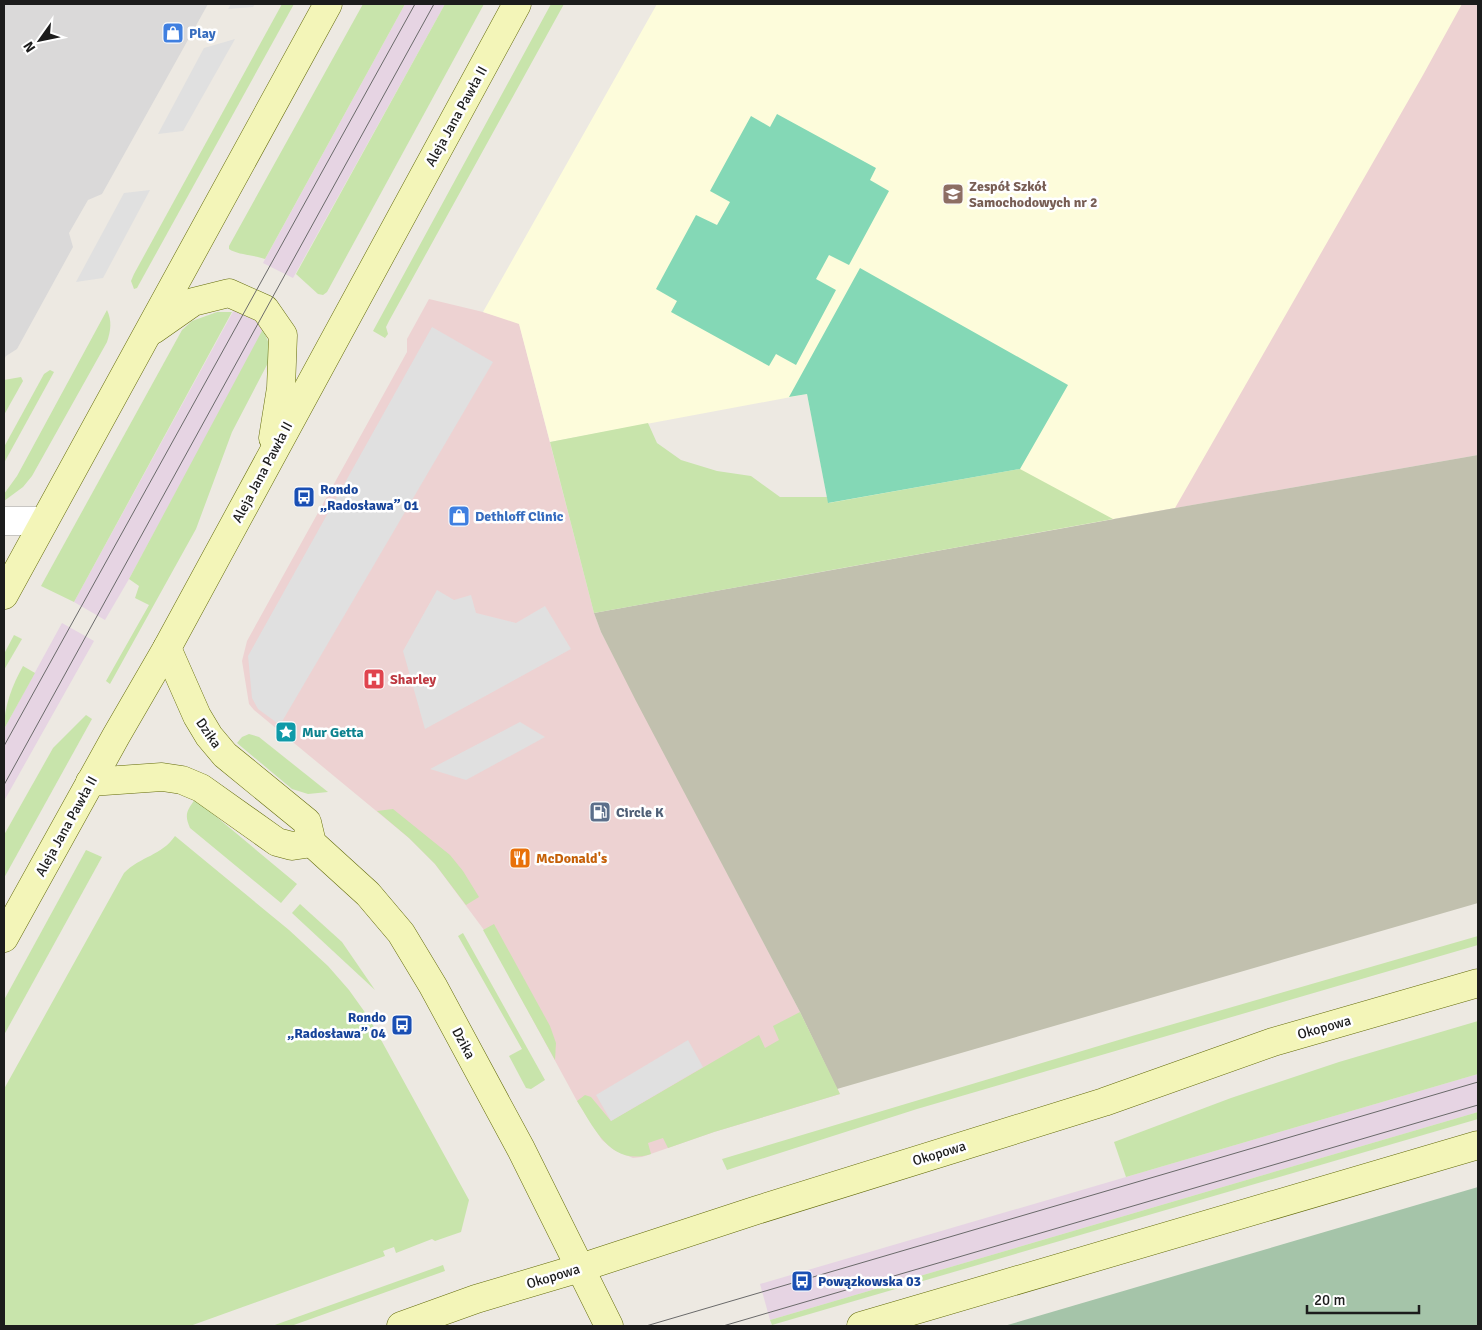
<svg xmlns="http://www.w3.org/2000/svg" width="1482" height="1330" viewBox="0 0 1482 1330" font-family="Signika,sans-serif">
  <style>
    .residential { fill: #dad9d9 }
    .commercial { fill: #edd2d2 }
    .industrial { fill: #e6d4e3 }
    .education { fill: #fdfcdb }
    .construction { fill: #c1c0ae }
    .grass { fill: #c8e4ab }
    .cemetery { fill: #a5c4a9 }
    .pitch { fill: #84d8b6 }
    .parking { fill: #e0e0e0 }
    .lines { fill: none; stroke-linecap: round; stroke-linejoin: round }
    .street-casing { stroke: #a3a3a3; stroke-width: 29 }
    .secondary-casing { stroke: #636b0b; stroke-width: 29 }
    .street { stroke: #fff; stroke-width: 28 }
    .secondary { stroke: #f3f5b8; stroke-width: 28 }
    .tram { stroke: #6a6a6a; stroke-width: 1 }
    .labels { text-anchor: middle; stroke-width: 5; stroke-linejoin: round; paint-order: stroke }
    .shop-label { font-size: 14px; font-weight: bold; fill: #366cbe; stroke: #fff; text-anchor: start }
    .street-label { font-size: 14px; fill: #1c1c1c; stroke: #fff }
    .education-label { font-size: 14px; font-weight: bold; fill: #785e54; stroke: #fff; text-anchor: start }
    .transit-label { font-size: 14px; font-weight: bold; fill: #164399; stroke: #fff; text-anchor: start }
    .health-label { font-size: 14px; font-weight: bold; fill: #be3a42; stroke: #fff; text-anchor: start }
    .culture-label { font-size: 14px; font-weight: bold; fill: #0d838f; stroke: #fff; text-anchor: start }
    .service-label { font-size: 14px; font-weight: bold; fill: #4e5e75; stroke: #fff; text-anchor: start }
    .food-label { font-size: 14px; font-weight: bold; fill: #c56008; stroke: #fff; text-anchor: start }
  </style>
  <rect width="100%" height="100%" fill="#ede9e2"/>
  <!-- residential -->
  <path class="residential" d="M4,4H208L102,194L88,200L69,233L73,247L17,349L6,356L4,360Z"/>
  <!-- commercial -->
  <g class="commercial">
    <path d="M1316,4H1478V455L1113,519Z"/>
    <path d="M429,299L483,312L519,323L594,613L601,632L800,1012L840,1094L714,1132L642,1157L633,1158L614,1150L602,1140L577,1101L484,930L435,864L409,838L254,710L249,704L242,661L247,641L407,352V339Z"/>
  </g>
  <!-- industrial -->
  <g class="industrial">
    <path d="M405,4H445L293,278L263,263Z"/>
    <path d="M235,308L266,326L129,579L105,620L74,602Z"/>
    <path d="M62,623L94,641L4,801V729Z"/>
    <path d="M1478,1074V1112L770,1320L760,1284Z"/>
  </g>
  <!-- education -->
  <path class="education" d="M657,4H1462L1423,75L1175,508L841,568L807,394L550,442L519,324L483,312Z"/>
  <!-- construction -->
  <path class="construction" d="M1478,455V903L837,1089L800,1012L636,701L601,632L594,613L1175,508Z"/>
  <!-- grass -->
  <g class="grass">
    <path d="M282,4H294L137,288L134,289L131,281L134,274Z"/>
    <path d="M363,4H405L265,259C254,255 238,255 229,249V246Z"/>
    <path d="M445,4H484L327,292L323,295L318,294L296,274Z"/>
    <path d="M551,4H564L389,321L386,327L388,334L385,338L373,331Z"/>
    <path d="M107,310C112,321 111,330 107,342L32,476L23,487L4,501V494L17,476Z"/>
    <path d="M217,312H232L74,602L41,586L182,330L192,321Z"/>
    <path d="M263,329L269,344V361L232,432L196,529L110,684L106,681L149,605L135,598L139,586L129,579Z"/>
    <path d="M50,370L54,372L4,463V447L44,374Z"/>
    <path d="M21,377L23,381L4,415V380Z"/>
    <path d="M648,423L657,443L681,460L717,471L751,476L780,497H827L829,503L1020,469L1113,519L594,613L550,442Z"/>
    <path d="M14,635L22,639L4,670V654Z"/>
    <path d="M23,666L35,673L4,729C4,706 12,686 23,666Z"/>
    <path d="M86,715L92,719L4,878V835L53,748Z"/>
    <path d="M249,734L259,737L328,792L308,794L292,789L237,743L242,737Z"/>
    <path d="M195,799L297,884L281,903L190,828C184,814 187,811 195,799Z"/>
    <path d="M393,809L450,855L463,871L479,897L466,905L435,864L409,838L377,811Z"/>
    <path d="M175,836L289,930L328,966L349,990L369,1018L469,1200L461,1232L435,1241L432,1239L396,1253L394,1247L383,1251L385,1256L190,1326H4V1089L124,873C141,856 161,856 175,836Z"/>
    <path d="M86,850L102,857L4,1035V1000Z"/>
    <path d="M300,904L342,942L375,990L292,913Z"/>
    <path d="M494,924L550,1026L556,1043L555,1060L483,930Z"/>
    <path d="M463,933L545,1080L531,1089L526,1088L509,1056L522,1049L458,936Z"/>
    <path d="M1478,936V945L917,1109L727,1170L722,1159L1132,1036Z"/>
    <path d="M800,1012L840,1094L714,1132L668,1148L663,1138L648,1143L651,1154C611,1167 594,1128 577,1101L585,1095L591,1097L611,1121L759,1035L765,1048L779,1040L773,1026Z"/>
    <path d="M1478,1021V1074L1126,1177L1114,1142L1231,1098L1339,1062Z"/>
    <path d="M1478,1112V1119L772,1325L770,1320Z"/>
    <path d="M443,1265L445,1271L291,1326H272Z"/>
  </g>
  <!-- cemetery -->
  <path class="cemetery" d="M1478,1187V1326H1004Z"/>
  <!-- pitch -->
  <g class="pitch">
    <path d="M777,114L876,168L870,180L889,191L849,265L829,255L816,279L836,290L796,365L776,354L769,366L671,312L677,301L656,289L696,215L717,225L730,202L710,191L751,116L770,127Z"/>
    <path d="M860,268L1068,385L1020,469L828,503L807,394L789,397Z"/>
  </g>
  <!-- parking -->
  <g class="parking">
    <path d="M231,4H255L253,7L228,9Z"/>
    <path d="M235,39L183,131L158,134L204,48Z"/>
    <path d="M150,190L103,278L76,282L124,193Z"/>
    <path d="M432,327L493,362L280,725L258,709L252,698L248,656Z"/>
    <path d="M437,590L454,600L471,595L476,613L516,623L545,606L571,649L425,729L403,651Z"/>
    <path d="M520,722L545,737L466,780L430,769Z"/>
    <path d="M688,1040L703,1067L611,1121L596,1095Z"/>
  </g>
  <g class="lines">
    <!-- street casing -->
    <g class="street-casing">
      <path id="street" d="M4,521H44"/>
    </g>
    <!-- secondary casing -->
    <g class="secondary-casing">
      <g id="secondary">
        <path d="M153,330L193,302L229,293L265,309L283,335L281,388L273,438"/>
        <path d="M4,595L328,4"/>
        <path d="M167,648L197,716L209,736L225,755L307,822L312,843L368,894L401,933L433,986L521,1149L609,1326"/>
        <path d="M90,782L162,777L182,780L201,788L277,842L292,846L312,843"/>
        <path d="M4,938L116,736L167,648L517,4"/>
        <path d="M401,1326L476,1299L580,1268L757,1210L1104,1102L1273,1042L1478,983"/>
        <path d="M861,1326L1478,1145"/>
      </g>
    </g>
    <!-- street -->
    <use href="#street" class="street"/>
    <!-- secondary -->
    <use href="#secondary" class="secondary"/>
    <!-- tram -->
    <g class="tram">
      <path d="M4,746L415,4"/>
      <path d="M4,785L434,4"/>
      <path d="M646,1326L1478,1082"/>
      <path d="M723,1326L1478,1105"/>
    </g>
  </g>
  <!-- icons -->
  <defs>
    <g id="shop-square" transform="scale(1.125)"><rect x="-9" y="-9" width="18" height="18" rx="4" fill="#3f7fe0" stroke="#fff"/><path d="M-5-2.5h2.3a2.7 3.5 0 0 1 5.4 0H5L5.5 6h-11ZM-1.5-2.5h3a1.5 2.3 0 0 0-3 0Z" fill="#fff"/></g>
    <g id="school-square" transform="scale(1.125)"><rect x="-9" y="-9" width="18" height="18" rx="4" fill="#8d6e63" stroke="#fff"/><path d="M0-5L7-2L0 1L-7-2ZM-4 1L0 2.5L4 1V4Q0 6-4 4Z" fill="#fff"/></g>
    <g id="bus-square" transform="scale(1.125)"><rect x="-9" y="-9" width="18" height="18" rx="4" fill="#1a4fb4" stroke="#fff"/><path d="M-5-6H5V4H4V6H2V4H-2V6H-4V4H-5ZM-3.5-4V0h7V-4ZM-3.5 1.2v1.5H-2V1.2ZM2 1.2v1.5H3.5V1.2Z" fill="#fff"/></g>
    <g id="hospital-square" transform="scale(1.125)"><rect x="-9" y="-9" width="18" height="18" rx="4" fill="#e0444e" stroke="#fff"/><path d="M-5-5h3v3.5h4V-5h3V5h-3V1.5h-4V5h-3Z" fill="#fff"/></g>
    <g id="sight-square" transform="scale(1.125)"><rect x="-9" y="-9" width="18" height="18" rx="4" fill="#0f9aa8" stroke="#fff"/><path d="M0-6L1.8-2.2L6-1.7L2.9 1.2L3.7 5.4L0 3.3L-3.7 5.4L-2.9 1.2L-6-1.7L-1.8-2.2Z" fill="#fff"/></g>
    <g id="fuel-square" transform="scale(1.125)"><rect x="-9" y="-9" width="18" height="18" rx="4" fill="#5c6f8a" stroke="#fff"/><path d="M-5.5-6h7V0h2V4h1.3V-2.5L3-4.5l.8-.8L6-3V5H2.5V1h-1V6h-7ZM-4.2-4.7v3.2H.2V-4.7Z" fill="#fff"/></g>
    <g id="restaurant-square" transform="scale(1.125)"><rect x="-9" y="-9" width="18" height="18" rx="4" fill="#e8710a" stroke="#fff"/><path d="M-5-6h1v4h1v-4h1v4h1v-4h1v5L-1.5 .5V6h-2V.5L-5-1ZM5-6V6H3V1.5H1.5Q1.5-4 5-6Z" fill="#fff"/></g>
  </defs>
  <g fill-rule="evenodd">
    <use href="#shop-square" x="173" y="33"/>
    <use href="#school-square" x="953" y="194"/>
    <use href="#bus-square" x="304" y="497"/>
    <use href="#shop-square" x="459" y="516"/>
    <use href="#hospital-square" x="374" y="679"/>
    <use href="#sight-square" x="286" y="732"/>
    <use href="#fuel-square" x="600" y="812"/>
    <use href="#restaurant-square" x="520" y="858"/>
    <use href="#bus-square" x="402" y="1025"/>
    <use href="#bus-square" x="802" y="1281"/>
  </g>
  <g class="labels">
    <!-- shop labels -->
    <g class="shop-label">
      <text x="189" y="38">Play</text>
      <text x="475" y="521">Dethloff Clinic</text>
    </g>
    <!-- street labels -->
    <g class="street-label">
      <text transform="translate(456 116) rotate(-61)" y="5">Aleja Jana Pawła II</text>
      <text transform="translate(262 472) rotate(-62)" y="5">Aleja Jana Pawła II</text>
      <text transform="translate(209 733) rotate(55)" y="5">Dzika</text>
      <text transform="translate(66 826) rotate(-61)" y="5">Aleja Jana Pawła II</text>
      <text transform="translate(1324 1027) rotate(-16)" y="5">Okopowa</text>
      <text transform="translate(464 1043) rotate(62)" y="5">Dzika</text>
      <text transform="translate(939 1153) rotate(-17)" y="5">Okopowa</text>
      <text transform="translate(553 1276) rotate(-17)" y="5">Okopowa</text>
    </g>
    <!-- education labels -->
    <g class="education-label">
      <text x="969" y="191">Zespół Szkół<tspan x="969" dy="16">Samochodowych nr 2</tspan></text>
    </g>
    <!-- transit labels -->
    <g class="transit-label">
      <text x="320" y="494">Rondo<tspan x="320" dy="16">„Radosława” 01</tspan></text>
      <text x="386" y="1022" text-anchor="end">Rondo<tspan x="386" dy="16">„Radosława” 04</tspan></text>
      <text x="818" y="1286">Powązkowska 03</text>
    </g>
    <!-- health labels -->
    <g class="health-label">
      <text x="390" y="684">Sharley</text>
    </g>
    <!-- culture labels -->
    <g class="culture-label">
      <text x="302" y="737">Mur Getta</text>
    </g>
    <!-- service labels -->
    <g class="service-label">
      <text x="616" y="817">Circle K</text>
    </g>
    <!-- food labels -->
    <g class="food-label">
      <text x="536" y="863">McDonald's</text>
    </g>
  </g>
  <!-- border -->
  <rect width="1482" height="1330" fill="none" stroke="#1c1c1c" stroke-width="10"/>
  <!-- north arrow -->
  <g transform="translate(40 40) rotate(237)" stroke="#ffffff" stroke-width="4" paint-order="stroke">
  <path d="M0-4L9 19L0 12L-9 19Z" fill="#1c1c1c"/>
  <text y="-8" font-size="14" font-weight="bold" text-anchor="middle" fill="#1c1c1c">N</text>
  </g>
  <!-- scale -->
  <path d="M1307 1305v8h112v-8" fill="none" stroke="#1c1c1c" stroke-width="2.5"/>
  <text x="1314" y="1305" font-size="15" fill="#1c1c1c" stroke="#ffffff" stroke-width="4" paint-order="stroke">20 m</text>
</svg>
